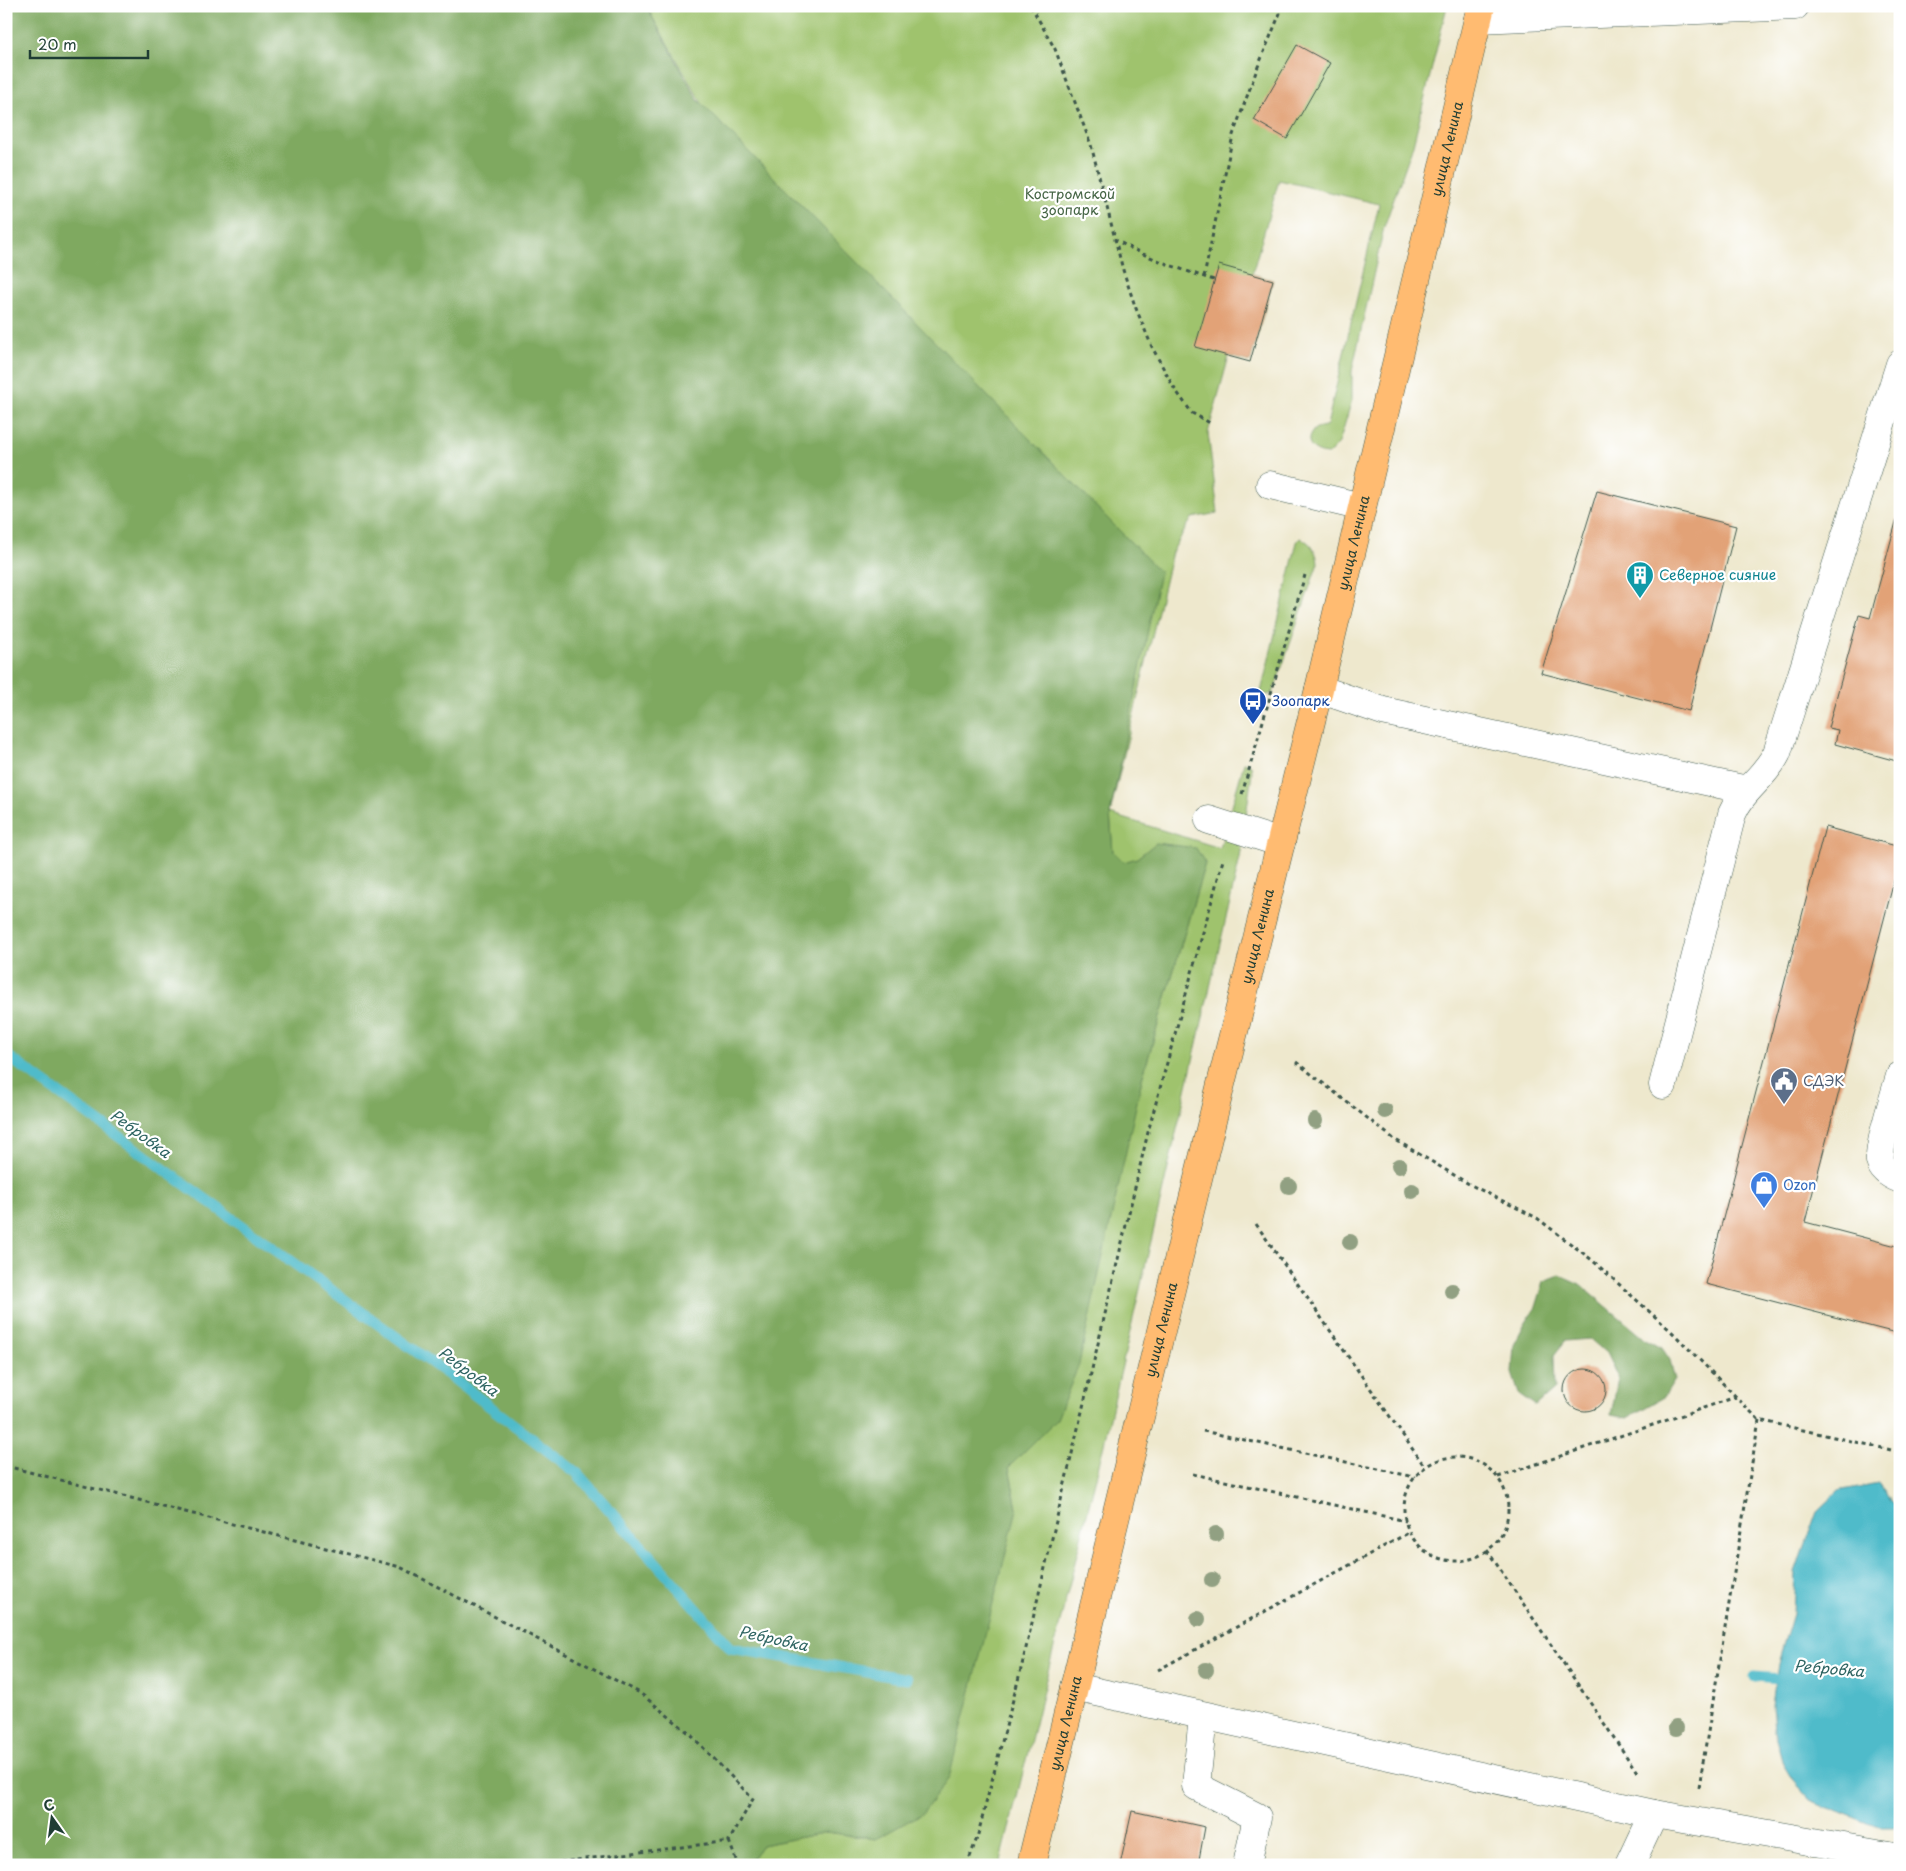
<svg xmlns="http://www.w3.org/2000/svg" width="1906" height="1871" viewBox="0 0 1906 1871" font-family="'Playpen Sans',sans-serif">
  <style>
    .green { fill: #9fc36d; stroke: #5f8050 }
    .forest { fill: #7fa960; stroke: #4f734a }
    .water { fill: #4fbbca; stroke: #377c7f }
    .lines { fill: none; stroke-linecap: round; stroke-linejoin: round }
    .stream { stroke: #4fbbca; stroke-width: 11 }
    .building { fill: #e2a277 }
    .minor-casing { stroke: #3e574b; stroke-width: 29 }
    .major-casing { stroke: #3e574b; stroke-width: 29 }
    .path { stroke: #3e574b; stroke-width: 3; stroke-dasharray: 4 4; stroke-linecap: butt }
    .minor { stroke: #fff; stroke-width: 28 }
    .major { stroke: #ffbb71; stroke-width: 28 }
    .tree { fill: #91a082 }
    .labels { text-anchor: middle; stroke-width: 4.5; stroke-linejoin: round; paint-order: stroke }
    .street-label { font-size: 14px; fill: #1f3d34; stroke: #fff }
    .park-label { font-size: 14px; fill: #456545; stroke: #fff }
    .culture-label { font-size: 14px; fill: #0d838f; stroke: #fff; text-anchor: start }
    .transit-label { font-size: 14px; fill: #164399; stroke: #fff; text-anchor: start }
    .service-label { font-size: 14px; fill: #4e5e75; stroke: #fff; text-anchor: start }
    .shop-label { font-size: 14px; fill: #366cbe; stroke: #fff; text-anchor: start }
    .water-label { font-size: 15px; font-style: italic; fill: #2d6361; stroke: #fff }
  </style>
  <rect width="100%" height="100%" fill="#fff"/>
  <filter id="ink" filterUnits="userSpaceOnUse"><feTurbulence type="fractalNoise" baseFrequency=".02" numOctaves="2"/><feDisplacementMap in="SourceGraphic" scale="10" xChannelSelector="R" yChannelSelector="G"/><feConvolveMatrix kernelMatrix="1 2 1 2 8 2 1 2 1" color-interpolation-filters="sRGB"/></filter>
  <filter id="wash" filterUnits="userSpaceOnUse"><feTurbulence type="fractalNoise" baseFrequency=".0096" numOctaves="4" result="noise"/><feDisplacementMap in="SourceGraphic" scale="20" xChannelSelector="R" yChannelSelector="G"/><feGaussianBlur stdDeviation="1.12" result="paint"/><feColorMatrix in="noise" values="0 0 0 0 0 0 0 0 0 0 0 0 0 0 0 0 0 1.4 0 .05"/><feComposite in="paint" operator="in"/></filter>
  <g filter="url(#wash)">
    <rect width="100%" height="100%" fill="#eee8cd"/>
    <!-- green -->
    <g class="green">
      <path d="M646,6H1447L1413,145L1384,227L1352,371V400L1339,443L1329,454C1315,454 1302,444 1313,431C1316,426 1322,428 1327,425L1379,204L1279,180L1252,274L1273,280L1250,362L1229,356L1208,433L1218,513L1192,518L1172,552L1110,814L1220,848L1244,763L1251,765L1252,773L1240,858L1099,1465L1000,1865H747L762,1845L827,1832L876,1839L1017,1509L1009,1467L1057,1419L1142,1079L1205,863L1156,844L1137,858L1124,862L1113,852L1110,814Z"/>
      <path d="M1300,538C1311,542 1317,552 1318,563L1273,693L1268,695L1261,692L1297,542Z"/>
    </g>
    <!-- forest -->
    <g class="forest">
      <path d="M6,6H646L698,100L1160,572L1110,814L1113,852L1124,862L1137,858L1156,843L1196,848L1205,863L1142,1079L1079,1364L1057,1419L1009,1467L1017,1509L949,1778L923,1813L876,1839L827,1832L762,1845L747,1865H6Z"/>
      <path d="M1560,1275L1580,1284L1644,1338L1662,1348L1670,1360L1675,1380L1665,1396L1627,1418L1611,1415L1618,1378L1606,1353L1590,1339L1565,1341L1554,1355L1555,1389L1536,1406L1519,1394L1512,1373L1514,1344L1523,1327L1536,1307L1544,1281Z"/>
    </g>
    <!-- water -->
    <path class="water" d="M1878,1483L1893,1504H1900V1827H1878L1811,1800L1792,1779L1783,1764L1774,1732L1772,1704L1778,1663L1793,1614L1795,1572L1817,1511L1838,1491Z"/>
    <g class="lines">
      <!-- stream -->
      <g class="stream">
        <path d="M6,1055L446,1373L577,1473L731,1648L907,1679"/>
        <path d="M1755,1677L1791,1680"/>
      </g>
    </g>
    <g id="blocks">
      <!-- building -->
      <g class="building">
        <path d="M1297,45L1330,63L1287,139L1254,120Z"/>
        <path d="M1219,265L1273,280L1250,362L1195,347Z"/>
        <path d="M1597,491L1736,526L1689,711L1541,673Z"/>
        <path d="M1899,511L1900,512V762L1835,744L1838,730L1828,728L1859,615L1870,618Z"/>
        <path d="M1825,827L1900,847V858L1805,1222L1900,1247V1334L1706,1284Z"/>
        <circle cx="1585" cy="1390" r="21"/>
        <path d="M1132,1811L1205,1827L1198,1865H1120Z"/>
      </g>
    </g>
  </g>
  <g filter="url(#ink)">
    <use href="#blocks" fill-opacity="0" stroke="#3e574b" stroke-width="1"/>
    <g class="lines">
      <!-- minor casing -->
      <g class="minor-casing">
        <g id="minor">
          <path d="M1478,19L1795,6"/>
          <path d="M1270,485L1362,507"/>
          <path d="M1319,689L1383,711L1747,790"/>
          <path d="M1209,820L1281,843"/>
          <path d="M1900,1076C1895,1093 1878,1147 1880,1161C1882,1171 1892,1176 1900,1179"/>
          <path d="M1663,1085L1732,814C1743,788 1764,779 1777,753L1900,364"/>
          <path d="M1074,1687L1654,1814L1900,1857"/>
          <path d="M1203,1716L1196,1786L1257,1817L1247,1865"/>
          <path d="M1630,1865L1654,1814"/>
        </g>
      </g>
      <!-- major casing -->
      <g class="major-casing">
        <g id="major">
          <path id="s1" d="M1031,1865L1222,1080L1319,689L1481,6"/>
        </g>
      </g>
      <!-- path -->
      <g class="path">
        <path d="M1031,6L1055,49L1091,145L1123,270L1135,306L1152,347L1174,388L1192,413L1210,423"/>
        <path d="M1114,239C1145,257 1179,269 1214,280"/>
        <path d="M1204,277L1233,135L1257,69L1283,6"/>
        <path d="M1242,794L1305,575"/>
        <path d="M1296,1062L1394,1139L1469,1184L1537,1218L1592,1260L1671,1331L1759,1420L1900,1452"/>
        <path d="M1256,1224L1425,1467"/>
        <path d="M1203,1431L1415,1477"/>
        <circle cx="1456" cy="1509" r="52"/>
        <path d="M6,1466L400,1567L640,1693L689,1733L753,1799L729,1841"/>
        <path d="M1193,1474L1406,1521"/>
        <path d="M1498,1477L1736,1397"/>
        <path d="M1487,1550L1639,1775"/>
        <path d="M1158,1670L1410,1532"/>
        <path d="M1699,1787L1759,1420"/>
        <path d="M729,1841L738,1865"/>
        <path d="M537,1865L729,1841"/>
        <path d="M967,1865L977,1838L1022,1665L1149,1128L1223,860"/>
      </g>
      <!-- minor -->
      <use href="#minor" class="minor"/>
      <!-- major -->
      <use href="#major" class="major"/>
    </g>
    <!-- trees -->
    <g class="tree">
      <circle cx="1385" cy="1111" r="8"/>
      <circle cx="1315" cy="1121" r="8"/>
      <circle cx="1399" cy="1166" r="8"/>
      <circle cx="1289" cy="1186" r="8"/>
      <circle cx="1412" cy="1191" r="8"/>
      <circle cx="1350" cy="1242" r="8"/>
      <circle cx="1452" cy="1291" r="8"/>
      <circle cx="1216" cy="1534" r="8"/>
      <circle cx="1212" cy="1580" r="8"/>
      <circle cx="1198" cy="1619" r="8"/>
      <circle cx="1206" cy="1670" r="8"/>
      <circle cx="1676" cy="1728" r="8"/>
    </g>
  </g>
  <!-- icons -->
  <defs>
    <g id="building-pin" transform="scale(1.4375)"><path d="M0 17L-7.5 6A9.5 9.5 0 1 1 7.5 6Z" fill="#0f9aa8" stroke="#fff"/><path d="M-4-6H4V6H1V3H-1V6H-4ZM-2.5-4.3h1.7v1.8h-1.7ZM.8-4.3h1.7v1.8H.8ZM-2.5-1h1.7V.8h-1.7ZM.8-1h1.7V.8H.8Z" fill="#fff"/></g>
    <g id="bus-pin" transform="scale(1.4375)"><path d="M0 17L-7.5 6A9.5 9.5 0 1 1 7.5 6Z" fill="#1a4fb4" stroke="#fff"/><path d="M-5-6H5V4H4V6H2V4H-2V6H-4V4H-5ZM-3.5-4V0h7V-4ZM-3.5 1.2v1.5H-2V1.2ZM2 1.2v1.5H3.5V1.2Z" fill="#fff"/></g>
    <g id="civic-pin" transform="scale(1.4375)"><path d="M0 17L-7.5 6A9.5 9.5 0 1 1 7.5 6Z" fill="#5c6f8a" stroke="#fff"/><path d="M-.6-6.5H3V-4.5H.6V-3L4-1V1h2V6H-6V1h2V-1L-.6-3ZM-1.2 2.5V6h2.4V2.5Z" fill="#fff"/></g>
    <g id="shop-pin" transform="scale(1.4375)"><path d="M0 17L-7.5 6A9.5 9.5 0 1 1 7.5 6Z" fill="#3f7fe0" stroke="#fff"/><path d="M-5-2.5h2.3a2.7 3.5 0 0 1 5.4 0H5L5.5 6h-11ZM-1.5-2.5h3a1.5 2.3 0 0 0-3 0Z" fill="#fff"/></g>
  </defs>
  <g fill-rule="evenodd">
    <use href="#building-pin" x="1640" y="575"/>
    <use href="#bus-pin" x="1253" y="701"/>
    <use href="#civic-pin" x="1784" y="1081"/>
    <use href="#shop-pin" x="1764" y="1185"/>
  </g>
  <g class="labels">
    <!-- street labels -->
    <g class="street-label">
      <text dy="5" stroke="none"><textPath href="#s1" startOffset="1766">улица Ленина</textPath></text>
      <text dy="5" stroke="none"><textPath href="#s1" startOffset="1361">улица Ленина</textPath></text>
      <text dy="5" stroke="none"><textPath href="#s1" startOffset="956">улица Ленина</textPath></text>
      <text dy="5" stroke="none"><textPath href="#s1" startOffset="551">улица Ленина</textPath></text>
      <text dy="5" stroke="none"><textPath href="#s1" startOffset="146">улица Ленина</textPath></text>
    </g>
    <!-- park labels -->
    <g class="park-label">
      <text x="1070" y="199">Костромской<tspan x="1070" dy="16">зоопарк</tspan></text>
    </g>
    <!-- culture labels -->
    <g class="culture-label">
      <text x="1659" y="580">Северное сияние</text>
    </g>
    <!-- transit labels -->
    <g class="transit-label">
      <text x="1272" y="706">Зоопарк</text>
    </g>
    <!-- service labels -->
    <g class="service-label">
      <text x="1803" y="1086">СДЭК</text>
    </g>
    <!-- shop labels -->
    <g class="shop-label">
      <text x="1783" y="1190">Ozon</text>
    </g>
    <!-- water labels -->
    <g class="water-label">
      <text transform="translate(140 1134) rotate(36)" y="5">Ребровка</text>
      <text transform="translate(468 1372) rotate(37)" y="5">Ребровка</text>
      <text transform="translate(773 1639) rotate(12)" y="5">Ребровка</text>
      <text transform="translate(1829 1669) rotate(5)" y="5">Ребровка</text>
    </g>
  </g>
  <!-- margin -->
  <rect width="1906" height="1871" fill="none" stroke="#fff" stroke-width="25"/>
  <!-- north arrow -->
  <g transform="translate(52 1818) rotate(346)" stroke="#ffffff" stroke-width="4" paint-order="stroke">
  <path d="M0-4L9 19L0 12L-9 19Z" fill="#1f3d34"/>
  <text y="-8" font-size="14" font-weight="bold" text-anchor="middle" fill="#1f3d34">С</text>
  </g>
  <!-- scale -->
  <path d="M30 50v8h118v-8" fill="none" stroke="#1f3d34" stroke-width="2.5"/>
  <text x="38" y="50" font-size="15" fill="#1f3d34" stroke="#ffffff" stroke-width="4" paint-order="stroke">20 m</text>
</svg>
